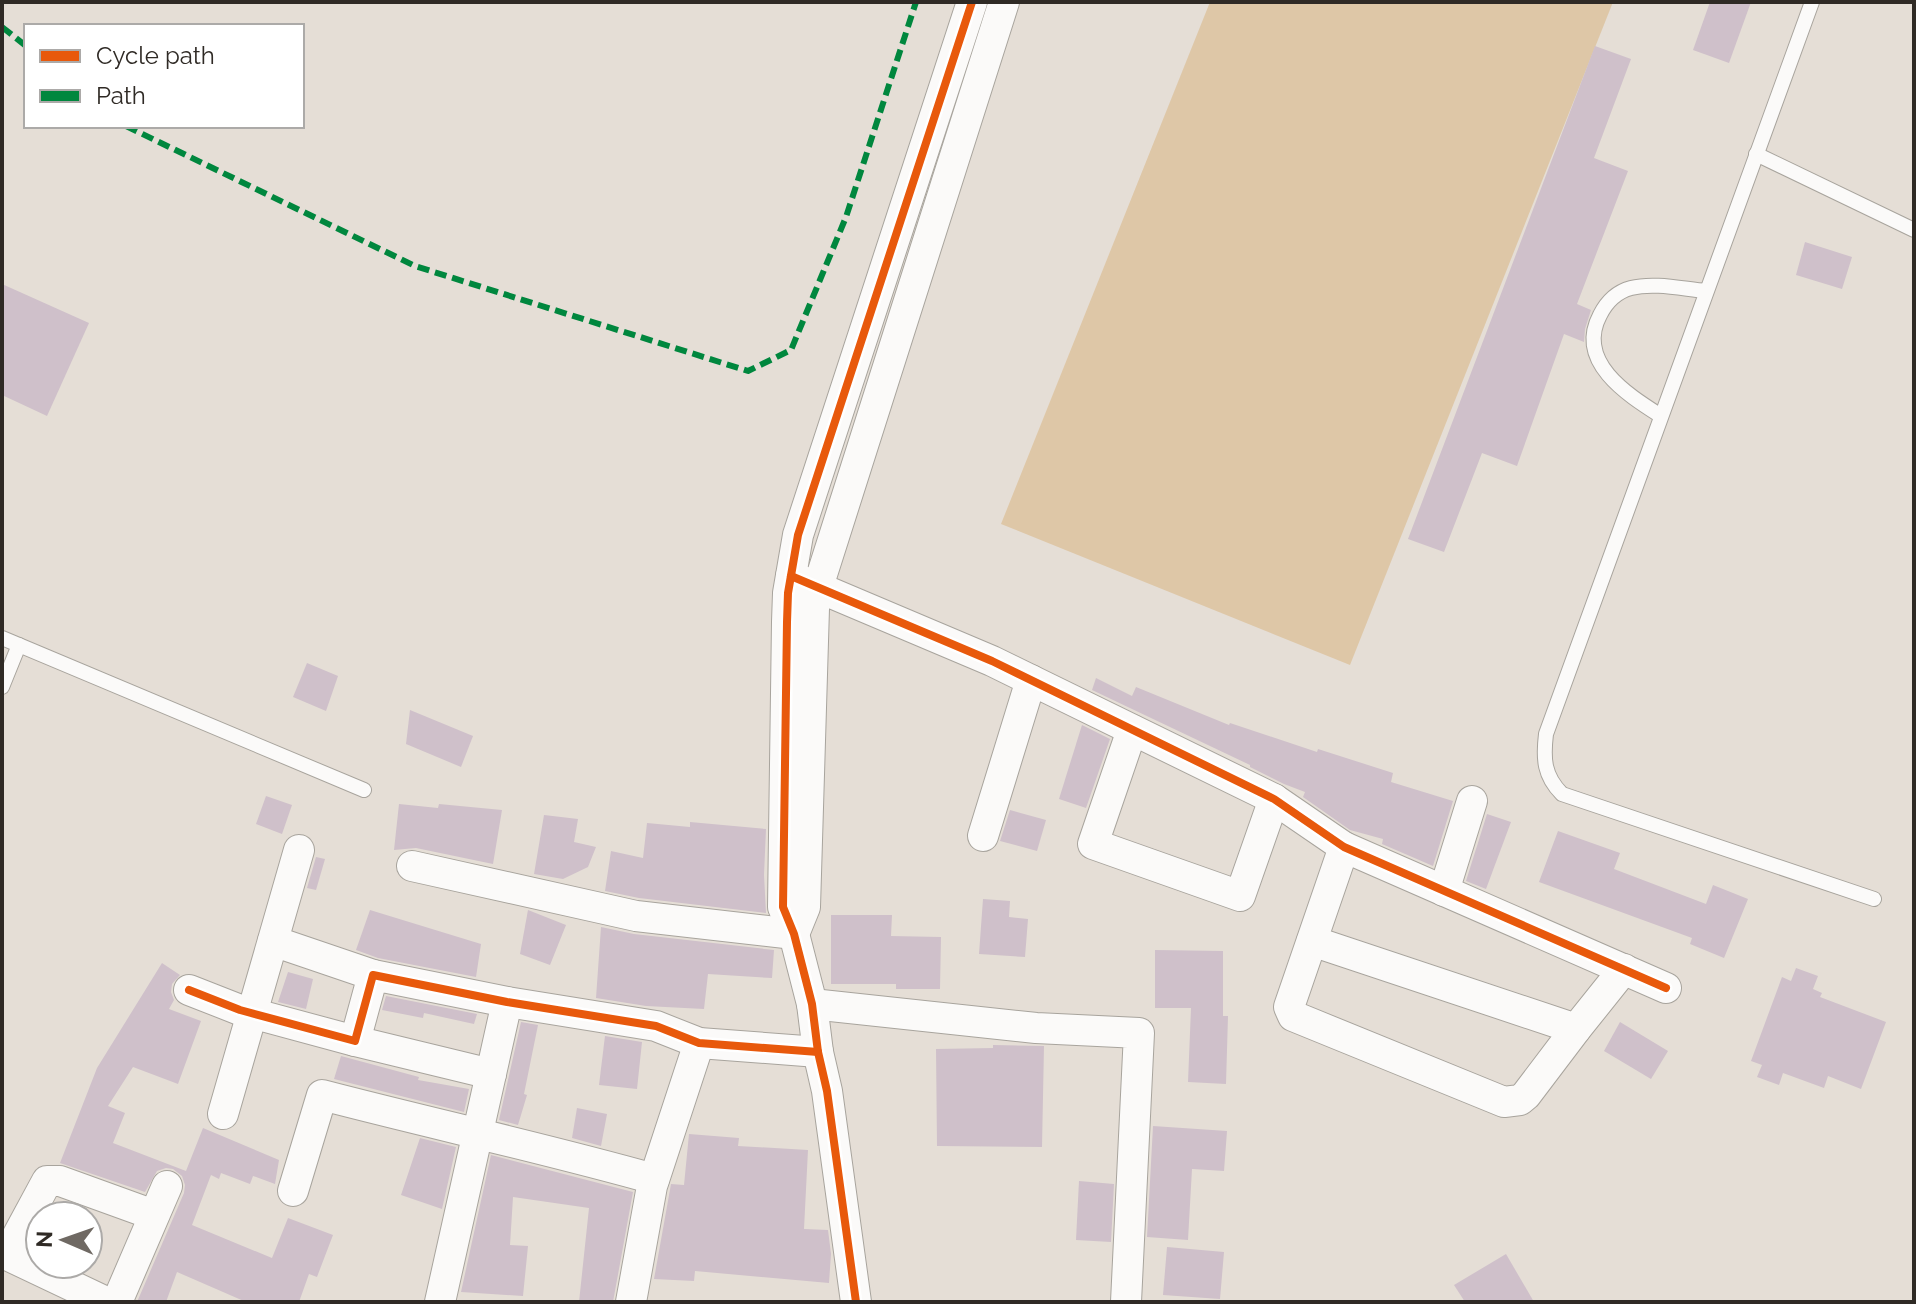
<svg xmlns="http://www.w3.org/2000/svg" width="1916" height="1304" viewBox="0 0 1916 1304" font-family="Raleway,sans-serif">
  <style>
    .green { fill: #dec7a7 }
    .building { fill: #cfc0ca }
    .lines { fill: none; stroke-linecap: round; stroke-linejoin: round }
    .lane-casing { stroke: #a8a49d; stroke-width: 16 }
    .street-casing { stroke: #a8a49d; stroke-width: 32 }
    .lane { stroke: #fbfaf9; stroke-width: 14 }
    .street { stroke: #fbfaf9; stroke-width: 30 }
    .quiet { stroke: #00873e; stroke-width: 6; stroke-dasharray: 12 6; stroke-linecap: butt }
    .cycleway-casing { stroke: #fff; stroke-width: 13 }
    .cycleway { stroke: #e8590c; stroke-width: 8 }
  </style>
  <rect width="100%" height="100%" fill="#e5ded6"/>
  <!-- green -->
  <path class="green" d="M1210,2H1613L1350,665L1001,524Z"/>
  <!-- building -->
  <g class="building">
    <path d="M1710,2H1751L1729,63L1693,50Z"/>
    <path d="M1595,46L1631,59L1594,158L1628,171L1577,304L1591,310L1585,329L1584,342L1564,334L1517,466L1482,453L1444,552L1408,539Z"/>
    <path d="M1805,242L1852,257L1842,289L1796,275Z"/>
    <path d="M2,284L89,323L47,416L2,395Z"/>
    <path d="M307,663L338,676L326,711L293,697Z"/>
    <path d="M1096,678L1132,696L1136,687L1229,725L1230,723L1317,752L1318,749L1393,773L1391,782L1453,801L1433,866L1382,844L1383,839L1350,830L1303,797L1305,792L1284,784L1250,767V765L1092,690Z"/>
    <path d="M410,710L473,736L461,767L406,744Z"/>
    <path d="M1082,725L1110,739L1086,808L1059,799Z"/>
    <path d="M266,796L292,805L282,834L256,824Z"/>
    <path d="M399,804L438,808L439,804L502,810L493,864L416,848L394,850Z"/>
    <path d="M1010,810L1046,820L1037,851L1000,841Z"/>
    <path d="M1487,814L1511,822L1486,889L1466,881Z"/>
    <path d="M544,815L578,819L574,842L596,847L588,867L563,879L534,874Z"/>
    <path d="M690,822L766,829L764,875L766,913L639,898L605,891L611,851L643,858L647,823L690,827Z"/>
    <path d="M1558,831L1620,853L1614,869L1706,904L1713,885L1748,899L1724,958L1690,944L1692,938L1539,882Z"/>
    <path d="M316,857L325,859L316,890L307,888Z"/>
    <path d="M983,899L1010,901L1009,917L1028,919L1025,957L979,954Z"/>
    <path d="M370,910L481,944L476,977L378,958L356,950Z"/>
    <path d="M528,910L566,925L550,965L520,954Z"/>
    <path d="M831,915H892L891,936L941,937L940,989H896V984H831Z"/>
    <path d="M601,927L634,934L774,950L772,978L708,974L704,1009L646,1006L596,998Z"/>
    <path d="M1155,950L1223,951V1016H1228L1226,1084L1188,1082L1191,1008H1155Z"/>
    <path d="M162,963L180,975L172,984L171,992L174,1000L169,1009L201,1021L178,1084L133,1067L108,1106L125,1113L113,1143L186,1171L203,1128L279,1160L275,1184L253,1176L250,1184L221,1173L219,1179L211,1175L192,1225L272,1258L288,1218L333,1235L317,1277L309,1274L299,1302H246L177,1272L166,1302H137L184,1193L185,1185L182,1176L173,1169L166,1168L157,1171L145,1192L60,1163L97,1068Z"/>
    <path d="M1796,968L1818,976L1813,989L1822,993L1820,997L1886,1022L1861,1089L1828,1076L1824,1088L1783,1073L1779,1085L1757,1077L1762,1065L1751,1061L1782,977L1791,981Z"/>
    <path d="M288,972L313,979L306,1009L278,1002Z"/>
    <path d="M386,996L477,1014L474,1024L424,1013L423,1018L382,1010Z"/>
    <path d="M521,1022L538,1025L524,1094L527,1095L518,1125L499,1120Z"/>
    <path d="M1620,1022L1668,1051L1651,1079L1604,1051Z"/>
    <path d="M605,1036L642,1042L637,1089L599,1085Z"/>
    <path d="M993,1045L1044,1046L1042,1147L937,1146L936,1049L993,1048Z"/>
    <path d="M341,1056L419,1077L418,1080L469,1089L464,1112L334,1079Z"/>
    <path d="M577,1108L607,1114L601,1146L572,1138Z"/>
    <path d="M1153,1126L1227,1131L1224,1171L1192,1169L1188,1240L1147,1237Z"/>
    <path d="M689,1134L739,1138L738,1146L808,1150L804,1229L828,1230L831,1254L829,1283L695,1271L694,1281L654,1279L671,1184L684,1185Z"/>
    <path d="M420,1138L456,1147L442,1209L401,1195Z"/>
    <path d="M491,1155L633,1192L613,1302H579L589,1208L513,1197L510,1245L528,1246L523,1296L461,1292Z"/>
    <path d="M1079,1181L1114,1184L1111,1242L1076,1240Z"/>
    <path d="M1167,1247L1224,1252L1220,1299L1163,1295Z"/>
    <path d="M1506,1254L1534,1302H1465L1454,1285Z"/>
  </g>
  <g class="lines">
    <!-- lane casing -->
    <g class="lane-casing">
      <g id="lane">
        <path d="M1812,2L1546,734C1543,759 1544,776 1562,794L1874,899"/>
        <path d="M1756,154L1914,230"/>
        <path d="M1661,416C1628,395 1575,362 1600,315C1607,301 1616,292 1631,288C1654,282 1683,289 1706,291"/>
        <path d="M2,638L364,790"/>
        <path d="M2,687L19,645"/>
      </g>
    </g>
    <!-- street casing -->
    <g class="street-casing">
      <g id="street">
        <path d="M791,576L992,661L1274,799L1344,847L1666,988"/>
        <path d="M1132,730L1093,844L1240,896L1274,799"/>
        <path d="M983,836L1031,680"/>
        <path d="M1344,847L1289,1007L1293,1016L1504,1102L1520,1100L1526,1095L1576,1029"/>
        <path d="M412,866L636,916L794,934"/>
        <path d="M1444,891L1472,801"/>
        <path d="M794,934L805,907L814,608L818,587L1004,2"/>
        <path d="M273,941L373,975"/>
        <path d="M1312,941L1576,1029L1624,969"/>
        <path d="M189,990L240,1010L355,1041L373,975L507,1002L656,1026L699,1043L818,1052"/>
        <path d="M812,1004L1036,1028L1139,1033L1126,1302"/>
        <path d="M355,1041L491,1074"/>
        <path d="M223,1114L299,850"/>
        <path d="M293,1191L322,1095C433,1124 544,1148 654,1179"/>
        <path d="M106,1302L7,1255L47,1181H60L154,1215"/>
        <path d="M117,1302L167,1186"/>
        <path d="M440,1302L507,1002"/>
        <path d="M631,1302L652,1186L699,1043"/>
        <path d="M856,1302L827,1091L818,1052L812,1004L794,934L783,907L787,622L788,593L798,535L972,2"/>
      </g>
    </g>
    <!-- lane -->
    <use href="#lane" class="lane"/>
    <!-- street -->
    <use href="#street" class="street"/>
    <!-- quiet -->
    <g class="quiet">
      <path d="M2,27L26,46"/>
      <path d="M126,126L415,266L748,371L791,350L846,217L916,2"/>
    </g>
    <!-- cycleway casing -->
    <g class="cycleway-casing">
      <g id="cycleway">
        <path d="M791,576L992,661L1274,799L1344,847L1666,988"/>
        <path d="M189,990L240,1010L355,1041L373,975L507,1002L656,1026L699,1043L818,1052"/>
        <path d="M856,1302L827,1091L818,1052L812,1004L794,934L783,907L787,622L788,593L798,535L972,2"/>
      </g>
    </g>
    <!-- cycleway -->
    <use href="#cycleway" class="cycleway"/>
  </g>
  <!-- border -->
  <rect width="1916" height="1304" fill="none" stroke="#2f2a25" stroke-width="8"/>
  <!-- legend -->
  <rect x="24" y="24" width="280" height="104" fill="#ffffff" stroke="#acaaa8" stroke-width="2"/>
  <rect x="40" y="50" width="40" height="12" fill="#e8590c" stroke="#acaaa8" stroke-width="2"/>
  <text x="96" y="64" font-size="24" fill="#2f2a25">Cycle path</text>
  <rect x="40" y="90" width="40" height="12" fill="#00873e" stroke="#acaaa8" stroke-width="2"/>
  <text x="96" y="104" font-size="24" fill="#2f2a25">Path</text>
  <!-- north arrow -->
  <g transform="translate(64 1240) rotate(272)"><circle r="38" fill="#ffffff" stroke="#acaaa8" stroke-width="2"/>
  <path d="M0-6L14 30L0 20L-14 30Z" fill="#6f6963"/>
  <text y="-12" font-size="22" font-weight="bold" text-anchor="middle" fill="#2f2a25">N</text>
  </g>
</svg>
